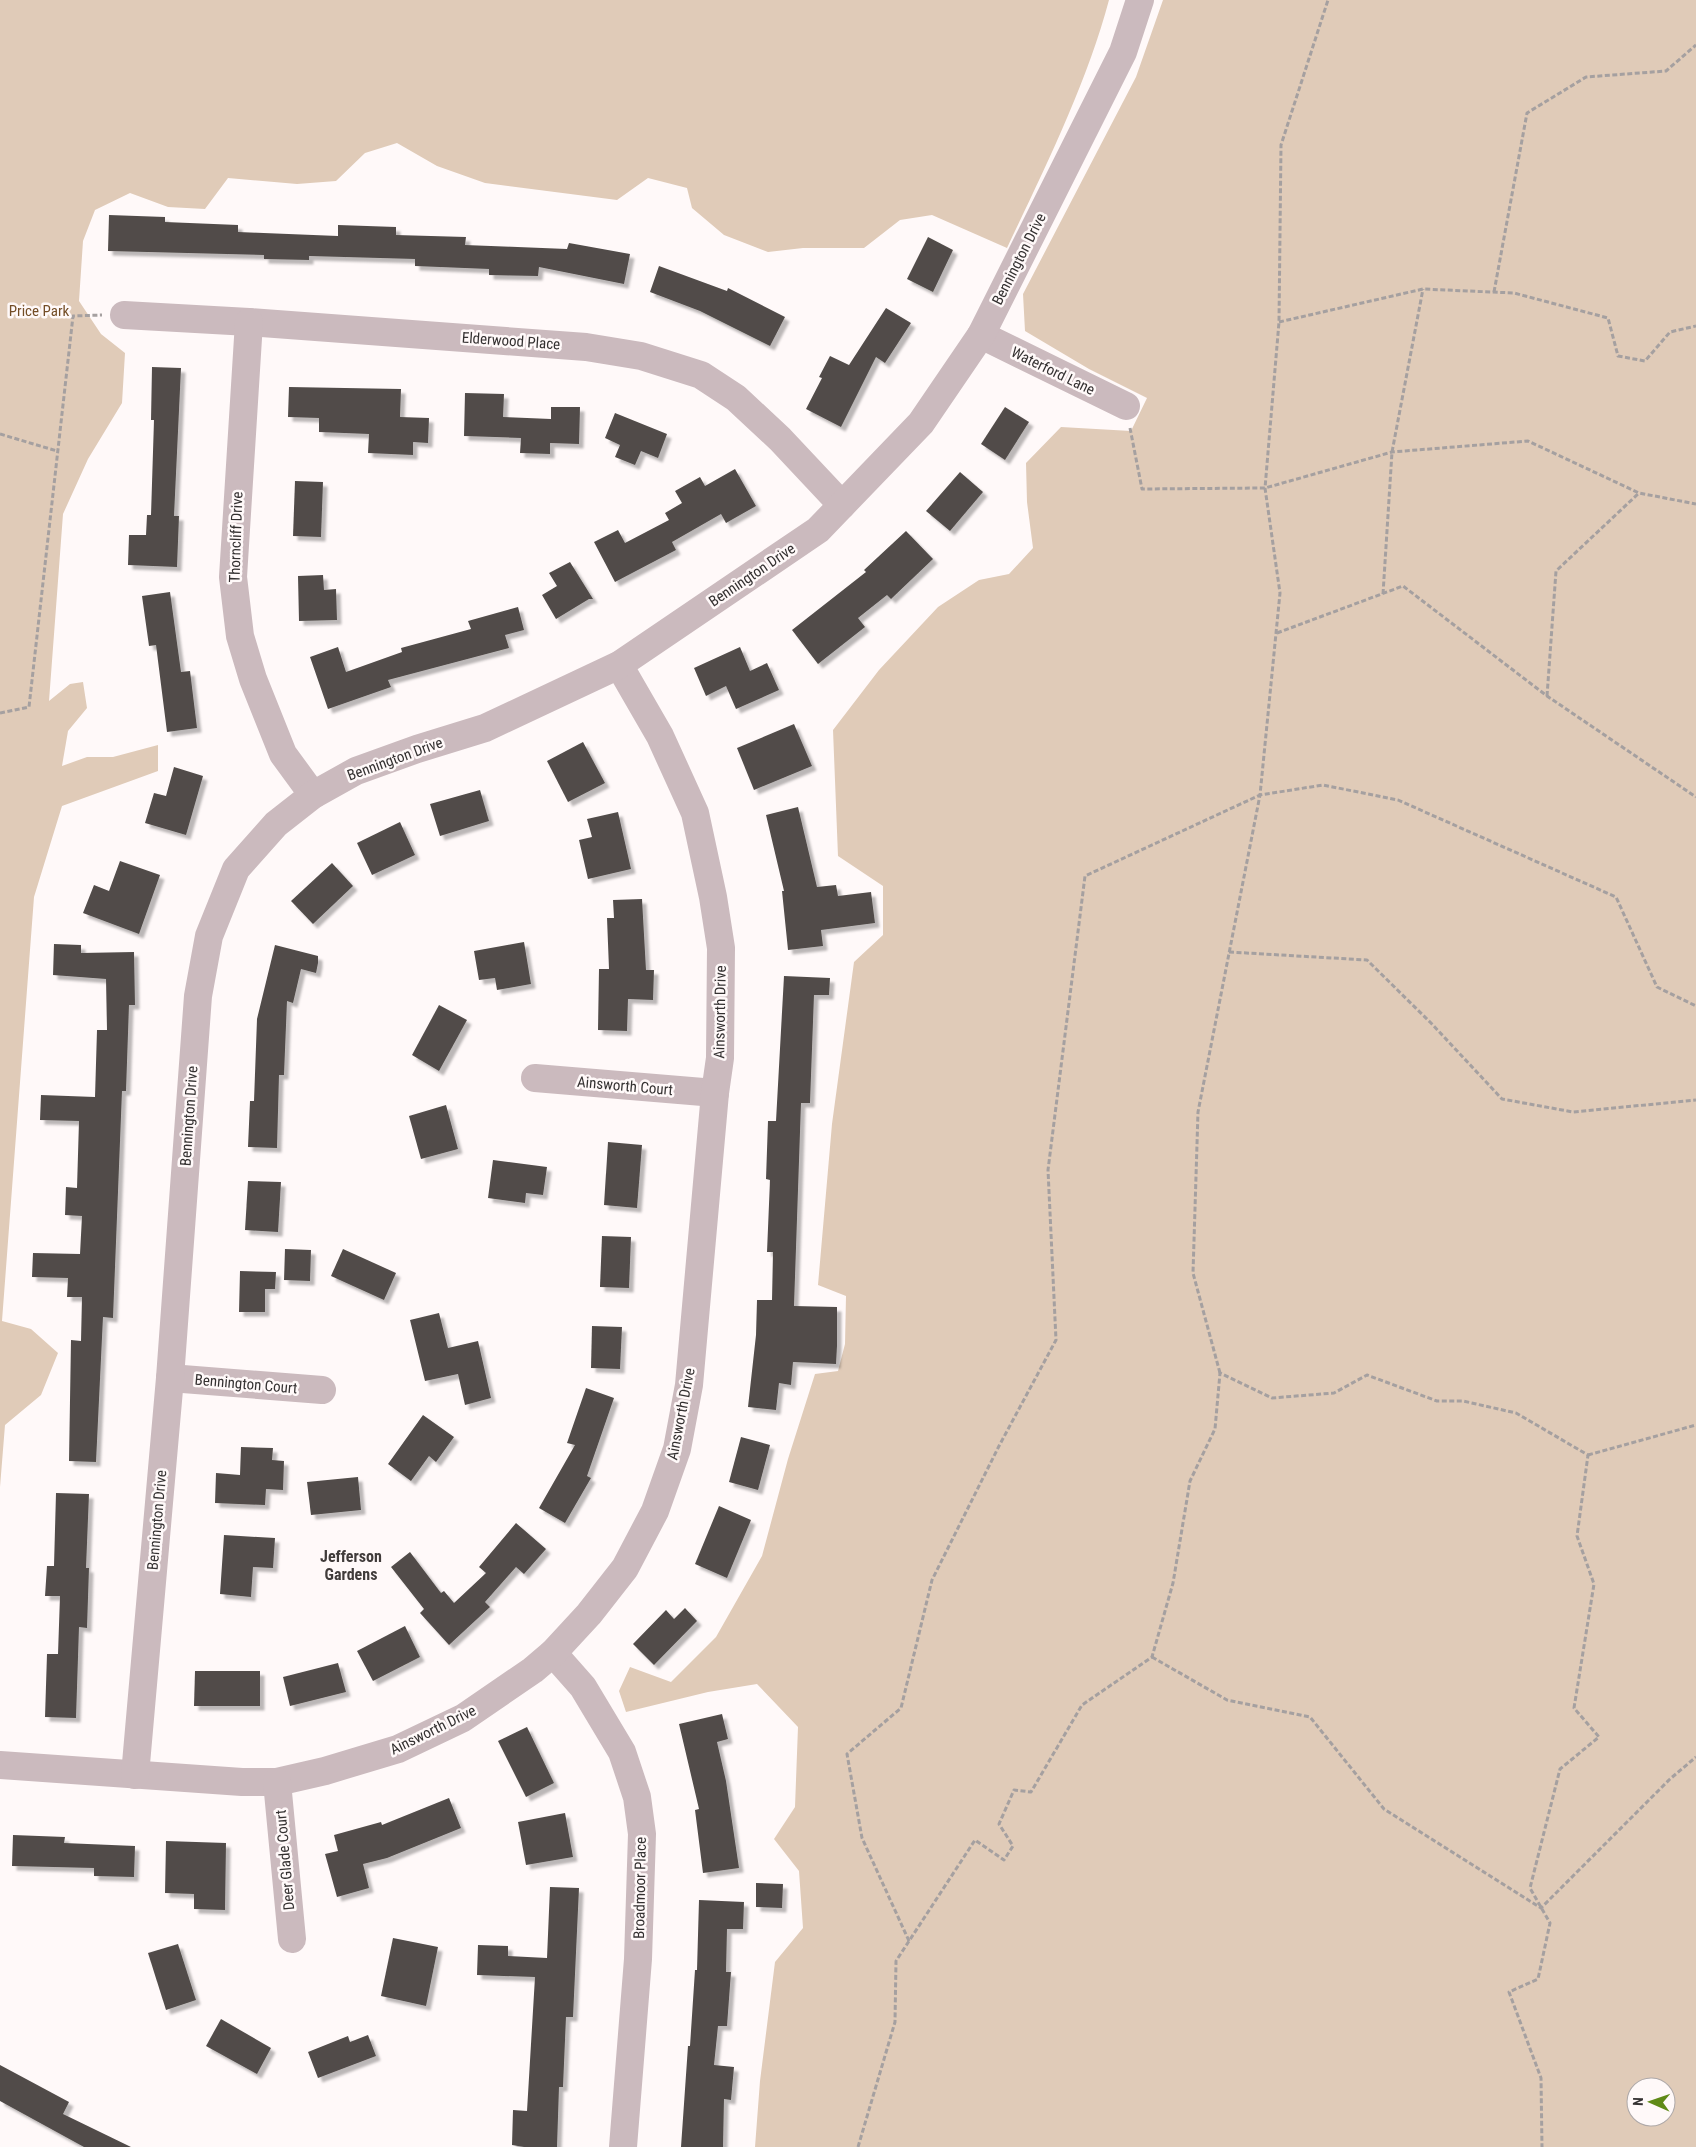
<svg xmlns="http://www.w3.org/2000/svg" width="1696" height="2147" viewBox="0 0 1696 2147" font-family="'Roboto Condensed',sans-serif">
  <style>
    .green { fill: #e0cbb8; fill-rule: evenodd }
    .building { fill: #514c49; filter: url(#shadow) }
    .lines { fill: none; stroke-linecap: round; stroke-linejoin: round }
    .path { stroke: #a5a0a0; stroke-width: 3; stroke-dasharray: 5 2.5; stroke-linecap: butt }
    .minor { stroke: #cbbabe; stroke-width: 28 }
    .labels { text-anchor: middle; stroke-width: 5; stroke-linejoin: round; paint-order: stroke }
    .street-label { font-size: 15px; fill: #343131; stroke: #fff9f9 }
    .park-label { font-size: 15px; fill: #734d26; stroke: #fff9f9 }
    .neighbourhood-label { font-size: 16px; font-weight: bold; fill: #403b3a; stroke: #fff9f9 }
  </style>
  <defs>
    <filter id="shadow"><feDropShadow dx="4.5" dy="4.5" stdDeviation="1" flood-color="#0004"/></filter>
  </defs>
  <rect width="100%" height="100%" fill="#fff9f9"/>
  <!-- green -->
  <g class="green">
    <path d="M0,0H1109C1087,83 1044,170 1007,248L932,215L900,220L864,248H803L768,252L724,235L692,208L687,188L648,178L617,200L485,183L437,166L397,143L365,153L336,181L297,184L228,178L205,209L168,207L130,193L95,210L83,241L79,301L101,334L125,353L122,403L88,459L63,514L49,701L70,684L83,682L87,708L68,731L62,766L87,757H113L158,745V771L62,806L34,897L2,1321L31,1329L58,1353L41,1395L5,1425L0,1487Z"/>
    <path d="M1163,0H1696V2147H755L760,2081L775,1962L803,1928L799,1871L774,1839L795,1807L798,1727L757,1684L708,1692L626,1712L619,1691L630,1667L671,1682L716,1637L762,1556L788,1459L815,1374L838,1371L845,1344L846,1296L818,1285L832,1124L854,962L883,935V886L838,856L833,730L879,670L938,607L979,580L1009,574L1033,548L1027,502L1026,463L1061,427L1131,431L1147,398L1089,369L1025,331L1023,294L1136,77ZM1636,2087H1666V2117H1636Z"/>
  </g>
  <!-- building -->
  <g class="building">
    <path d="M109,215L165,217V222L238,225V232L338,236V225L396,227V235L466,237L465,245L567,249L569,243L630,254L624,284L539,267L538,276L489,275V269L415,266V259L309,256V260L264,259V255L108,251Z"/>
    <path d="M928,237L953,250L933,292L907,279Z"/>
    <path d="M659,266L727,291L728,288L785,317L770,346L700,311L650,292Z"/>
    <path d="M886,308L911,323L885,363L876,357L841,427L806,409L822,378L819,377L830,356L849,365Z"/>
    <path d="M152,367L181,368L174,516H179L177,567L128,565L129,535H146L147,515H151L154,420H151Z"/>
    <path d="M289,387L401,389L400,417L429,418L428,443L413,442V455L368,453L369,434L319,432V418L288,417Z"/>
    <path d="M465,393L504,394L503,417L551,419V407H580L579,444L550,443V454L520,453L521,438L464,436Z"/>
    <path d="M1005,407L1029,422L1005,460L981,444Z"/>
    <path d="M615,413L667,434L658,458L641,451L635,465L615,457L620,445L605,438Z"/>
    <path d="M735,469L756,506L726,523L721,514L672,542L676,550L615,582L594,542L618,530L625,543L669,520L665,513L682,503L675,491L700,477L705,486Z"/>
    <path d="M960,472L983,492L950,531L926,511Z"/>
    <path d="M295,481L323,482L321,537L293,536Z"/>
    <path d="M906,531L933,559L891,599L887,595L858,618L865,627L818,664L792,630L866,572L864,570Z"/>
    <path d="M570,562L593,599H589L556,619L542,595L557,586L549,573Z"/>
    <path d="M323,575L324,590L336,589L337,620L299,621L298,576Z"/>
    <path d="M170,592L181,672L190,671L197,728L167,732L156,645L149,646L142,596Z"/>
    <path d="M518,607L524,630L505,635L509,648L388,680L391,687L328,709L310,657L338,647L346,672L402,652L401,648L471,629L468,621Z"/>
    <path d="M740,647L750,671L767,663L779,690L736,709L726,686L706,696L694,668Z"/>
    <path d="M794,724L812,766L754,790L737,748Z"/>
    <path d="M583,742L605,783L568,802L547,761Z"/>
    <path d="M174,767L203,776L186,835L145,823L154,793L166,796Z"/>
    <path d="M480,790L489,821L440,836L430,804Z"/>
    <path d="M798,807L817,887L836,885L838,896L871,892L875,923L821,930L823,946L788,950L782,891H784L766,815Z"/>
    <path d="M618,812L631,869L588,879L579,840L592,837L587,819Z"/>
    <path d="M400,822L415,855L372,875L357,843Z"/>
    <path d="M120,861L160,875L139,934L83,913L94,885L109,891Z"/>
    <path d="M332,863L353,886L313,924L291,901Z"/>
    <path d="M642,899L646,970H654L653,1000L628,999L627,1031L598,1030L599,969H609L607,918H614L613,900Z"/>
    <path d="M524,942L531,984L497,990L495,978L479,980L474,951Z"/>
    <path d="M54,944L81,945V953L134,952L135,1005H129L126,1091H122L113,1318L103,1317L96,1462L69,1461L71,1340L81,1341L82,1297H67L68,1278L32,1277L33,1253L80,1254L82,1216L65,1215L66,1187L77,1188L79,1121L40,1120L41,1095L95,1097L97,1030H107L106,979L53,975Z"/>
    <path d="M275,945L318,956V963L316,973L301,969L293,1003L287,1001L284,1075H279L277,1148L248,1147L250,1101H254L257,1019Z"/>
    <path d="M784,976L830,978L829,995H814L810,1103H801L794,1306L837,1307V1346L836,1364L793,1362L791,1385L779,1383L776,1410L748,1407L756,1335L757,1300H772L773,1252H767L770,1180L766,1179L768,1121H776Z"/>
    <path d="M439,1005L467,1020L439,1071L412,1055Z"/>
    <path d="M446,1105L458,1149L421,1159L409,1116Z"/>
    <path d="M608,1142L642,1145L637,1208L604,1205Z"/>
    <path d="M493,1160L547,1167L543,1195L526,1193L525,1203L488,1198Z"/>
    <path d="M248,1181L281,1182L278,1232L245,1230Z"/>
    <path d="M602,1236L631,1237L629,1288L600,1287Z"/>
    <path d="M285,1249L311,1250L310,1281L284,1280Z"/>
    <path d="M343,1249L396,1273L384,1300L331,1276Z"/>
    <path d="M240,1271L276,1272L275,1289H265V1312H239Z"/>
    <path d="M439,1313L448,1348L478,1341L491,1398L465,1405L458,1374L425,1381L410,1320Z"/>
    <path d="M592,1326L622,1327L620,1369L591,1368Z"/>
    <path d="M586,1388L614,1398L587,1476L591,1478L565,1523L539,1508L575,1445L567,1443Z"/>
    <path d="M423,1415L454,1437L436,1462L429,1456L411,1481L388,1464Z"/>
    <path d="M741,1437L770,1445L758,1490L729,1482Z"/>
    <path d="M241,1447L273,1448L272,1460L284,1461L283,1490L266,1489L265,1505L215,1503L216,1473L240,1475Z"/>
    <path d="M358,1477L361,1510L311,1515L307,1482Z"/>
    <path d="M56,1493L89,1494L86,1568H89L87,1628L79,1627L76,1718L45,1717L47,1654H58L60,1596H45L47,1566H54Z"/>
    <path d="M719,1506L751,1520L727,1578L695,1564Z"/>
    <path d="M516,1523L546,1549L524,1574L516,1567L485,1602L490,1607L449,1645L420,1613L424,1609L391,1567L410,1552L441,1593L444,1591L454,1603L486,1573L479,1567Z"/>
    <path d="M224,1535L275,1538L273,1568L253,1567L251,1597L220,1594Z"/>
    <path d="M685,1608L697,1621L654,1665L633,1644L666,1610L674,1619Z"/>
    <path d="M405,1626L420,1657L373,1681L357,1651Z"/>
    <path d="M338,1663L346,1692L290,1706L283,1677Z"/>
    <path d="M195,1671H260V1706H194Z"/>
    <path d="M722,1714L728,1739L717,1742L726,1781L739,1868L703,1873L695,1810L699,1809L679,1724Z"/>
    <path d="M527,1727L554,1783L526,1797L498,1741Z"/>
    <path d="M449,1798L461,1828L387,1858L363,1864L369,1888L337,1897L325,1854L338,1851L334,1835L381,1822L382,1825Z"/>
    <path d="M565,1813L573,1857L526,1865L518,1822Z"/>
    <path d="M13,1835L65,1837L64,1843L135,1846L134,1877L94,1876V1868L12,1866Z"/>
    <path d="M166,1841L226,1843L225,1910L194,1909V1894L165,1893Z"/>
    <path d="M756,1883L783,1884L782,1908L756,1907Z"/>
    <path d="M550,1887L579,1888L573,2017H566L563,2087H559L557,2147H524L512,2145L513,2110L527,2111L535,1977L477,1975L478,1945L508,1946V1956L547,1958Z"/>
    <path d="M699,1900L744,1902L743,1929H727L726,1972H731L727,2026H718L714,2065L734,2067L731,2100L724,2099L723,2147H681L688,2046H690L695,1970H697Z"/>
    <path d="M393,1938L438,1947L426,2006L381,1996Z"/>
    <path d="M178,1944L196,2000L166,2010L148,1953Z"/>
    <path d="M221,2019L271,2048L257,2074L206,2046Z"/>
    <path d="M368,2035L376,2056L318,2078L308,2052L348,2036L350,2042Z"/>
    <path d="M0,2065L69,2102L63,2114L131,2147H84L0,2101Z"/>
  </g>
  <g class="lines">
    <!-- path -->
    <g class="path">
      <path d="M1494,292L1527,113L1586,77L1666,71L1696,45"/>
      <path d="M1279,322L1423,289L1514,293L1608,318L1618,356L1645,361L1670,332L1696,326"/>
      <path d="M1130,428L1142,489L1265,488L1392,452L1528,441L1639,493L1696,504"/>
      <path d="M0,434L57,451"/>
      <path d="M1383,594L1392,452L1423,289"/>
      <path d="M1277,633L1403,586L1547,696L1696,797"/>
      <path d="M1547,696L1556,571L1639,493"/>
      <path d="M0,713L29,707L73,316L102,315"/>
      <path d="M1229,952L1367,960L1431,1023L1502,1099L1573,1112L1696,1100"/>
      <path d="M1220,1373L1193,1273L1198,1112L1260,795L1323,785L1398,800L1616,897L1657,987L1696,1006"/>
      <path d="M1588,1455L1696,1425"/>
      <path d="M1152,1657L1227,1700L1310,1717L1384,1809L1541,1908L1670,1779L1696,1757"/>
      <path d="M909,1941L862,1838L847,1754L901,1708L932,1580L999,1446L1056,1340L1048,1170L1085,876L1260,795L1280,593L1265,488L1279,322L1281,145L1328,0"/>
      <path d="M858,2147L895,2022L896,1961L975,1840L1004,1860L1013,1846L999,1824L1014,1790L1031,1792L1082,1705L1152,1657L1173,1583L1190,1481L1215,1429L1220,1373L1272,1398L1334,1393L1367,1375L1437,1401H1463L1516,1413L1588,1455L1577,1536L1594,1584L1574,1708L1599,1737L1560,1769L1530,1888L1550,1923L1538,1979L1509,1992L1541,2078L1542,2147"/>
    </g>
    <!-- minor -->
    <g class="minor">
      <path d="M124,315L249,322L586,347L641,356L701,375L736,398L780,439L842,505"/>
      <path d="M249,322L233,577L240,636L253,679L283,754L313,795"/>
      <path d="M981,335L1126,406"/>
      <path d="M535,1078L715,1093"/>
      <path d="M170,1378L322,1390"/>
      <path d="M553,1653L583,1687L622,1752L637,1797L642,1834L638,1959L623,2147"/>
      <path d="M0,1765L242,1782H277L325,1771L398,1749L463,1718L533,1670L553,1653L589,1614L625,1568L655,1511L677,1449L689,1385L715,1093L720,1058L721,948L713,897L695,813L660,736L619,665"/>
      <path d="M135,1775L170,1378L198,996L209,936L236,869L276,824L313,795L356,771L417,749L485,728L619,665L818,530L921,423L981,335L1123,52L1140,0"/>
      <path d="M277,1782L292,1939"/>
    </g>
  </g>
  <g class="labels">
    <!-- street labels -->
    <g class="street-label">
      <text transform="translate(1019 259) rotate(-63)" y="5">Bennington Drive</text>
      <text transform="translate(511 341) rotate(4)" y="5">Elderwood Place</text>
      <text transform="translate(1053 371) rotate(26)" y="5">Waterford Lane</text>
      <text transform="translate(236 537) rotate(-88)" y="5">Thorncliff Drive</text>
      <text transform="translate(752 575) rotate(-34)" y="5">Bennington Drive</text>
      <text transform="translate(395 759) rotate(-20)" y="5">Bennington Drive</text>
      <text transform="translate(720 1012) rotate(-89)" y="5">Ainsworth Drive</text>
      <text transform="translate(625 1086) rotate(5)" y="5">Ainsworth Court</text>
      <text transform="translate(189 1116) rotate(-86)" y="5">Bennington Drive</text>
      <text transform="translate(246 1384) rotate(5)" y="5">Bennington Court</text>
      <text transform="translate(681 1414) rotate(-79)" y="5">Ainsworth Drive</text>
      <text transform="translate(157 1520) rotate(-85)" y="5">Bennington Drive</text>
      <text transform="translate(433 1730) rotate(-26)" y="5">Ainsworth Drive</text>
      <text transform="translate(285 1860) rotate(-95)" y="5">Deer Glade Court</text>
      <text transform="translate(640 1888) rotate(-89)" y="5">Broadmoor Place</text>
    </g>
    <!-- park labels -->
    <g class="park-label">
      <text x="39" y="316">Price Park</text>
    </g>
    <!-- neighbourhood labels -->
    <g class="neighbourhood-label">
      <text x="351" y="1562">Jefferson<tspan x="351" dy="18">Gardens</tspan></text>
    </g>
  </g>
  <!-- north arrow -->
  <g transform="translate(1651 2102) rotate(272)"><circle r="24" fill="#fff9f9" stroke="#aea9a9"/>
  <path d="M0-4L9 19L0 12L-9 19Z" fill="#608a17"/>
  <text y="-8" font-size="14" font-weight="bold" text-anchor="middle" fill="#343131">N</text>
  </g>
</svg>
